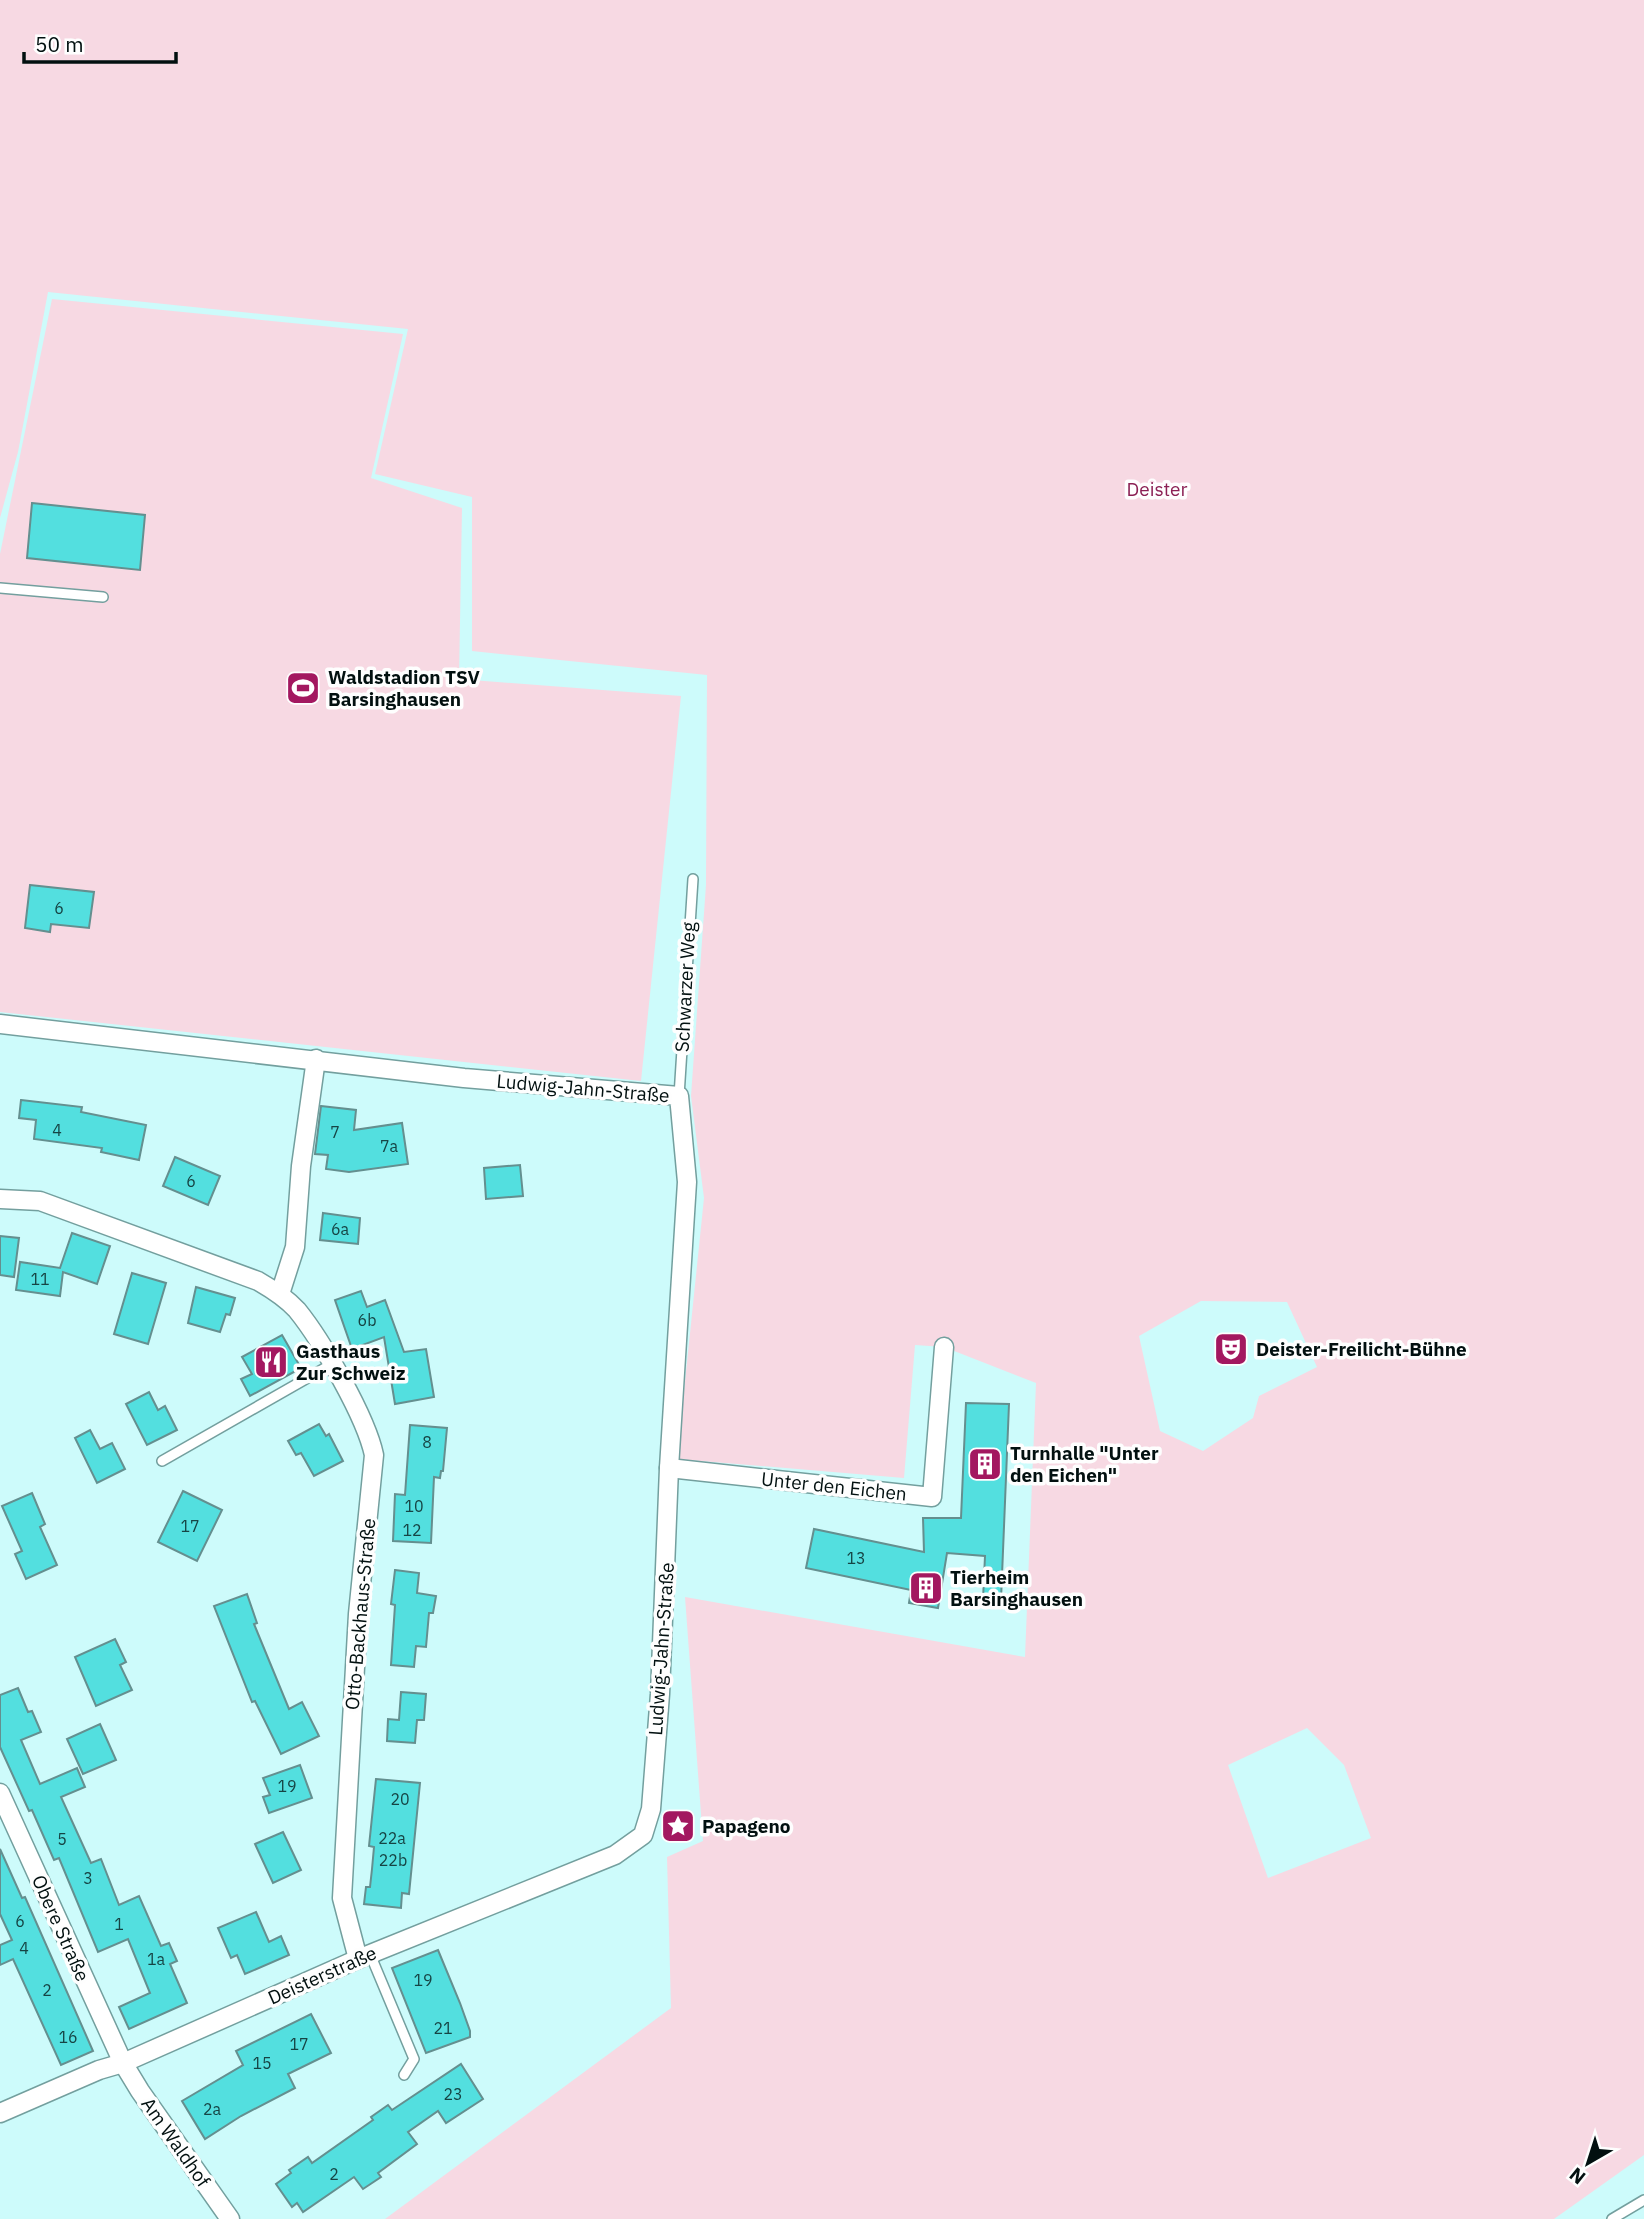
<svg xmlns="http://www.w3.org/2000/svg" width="1644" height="2219" viewBox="0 0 1644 2219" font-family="'IBM Plex Sans',sans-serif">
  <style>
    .green { fill: #f7d9e3; fill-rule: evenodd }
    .building { fill: #53dfdf; stroke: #648f8f; stroke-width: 2 }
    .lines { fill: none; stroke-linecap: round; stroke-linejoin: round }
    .service-casing { stroke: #739f9e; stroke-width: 12 }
    .minor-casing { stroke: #739f9e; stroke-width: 21 }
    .service { stroke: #fff; stroke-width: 9 }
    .minor { stroke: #fff; stroke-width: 18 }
    .labels { text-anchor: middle; stroke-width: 7; stroke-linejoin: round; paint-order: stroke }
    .number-label { font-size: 16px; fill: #164444 }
    .park-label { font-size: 19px; fill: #8b2054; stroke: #fefefe }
    .poi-label { font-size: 19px; font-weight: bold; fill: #021010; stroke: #fefefe; text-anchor: start }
    .street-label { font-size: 19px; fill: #021010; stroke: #fefefe }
  </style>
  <rect width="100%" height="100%" fill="#cdfbfb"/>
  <!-- green -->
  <g class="green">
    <path d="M0,0H1644V2155L1554,2219H385L671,2008L667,1857L703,1841L685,1597L1025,1657L1036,1383L944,1347L915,1345L904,1478L677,1459L704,1198L691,1096L706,885L707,675L472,651V497L375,474L408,329L48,292L18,452L0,518ZM1201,1301L1287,1302L1317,1367L1259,1396L1253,1418L1203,1451L1160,1431L1139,1336ZM1307,1728L1344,1765L1371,1838L1268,1878L1228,1765Z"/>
    <path d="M52,299L403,334L371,478L462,508L459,679L681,696L641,1081L0,1012V554Z"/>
  </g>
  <!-- building -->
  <g class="building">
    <path d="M32,503L145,515L140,570L27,558Z"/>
    <path d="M30,885L94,892L89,928L51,924L50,932L25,928Z"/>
    <path d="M21,1100L82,1107L81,1112L146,1125L139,1160L101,1152L102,1148L34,1139L36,1120L19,1118Z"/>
    <path d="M321,1106L356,1110L354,1130L402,1123L408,1164L349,1172L326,1169L328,1155L315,1154Z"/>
    <path d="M175,1157L220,1176L208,1205L163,1186Z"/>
    <path d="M520,1165L523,1196L486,1199L484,1168Z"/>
    <path d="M323,1213L360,1218L358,1244L320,1240Z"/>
    <path d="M72,1233L110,1246L97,1284L63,1272L60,1296L16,1290L20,1262L60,1268Z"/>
    <path d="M0,1236L19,1238L14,1277L0,1275Z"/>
    <path d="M132,1273L166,1283L148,1344L114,1334Z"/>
    <path d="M196,1287L235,1298L230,1315L226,1314L220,1332L188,1323Z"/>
    <path d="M361,1291L367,1307L385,1300L404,1352L426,1349L434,1397L395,1404L384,1337L352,1349L335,1300Z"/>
    <path d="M282,1335L301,1368L250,1396L241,1379L252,1374L242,1357Z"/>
    <path d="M149,1392L158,1410L165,1406L177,1430L147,1445L126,1404Z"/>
    <path d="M966,1403L1009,1404L1001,1600L983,1599L985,1556L947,1553L938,1608L909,1603L911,1590L806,1568L814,1529L924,1552L923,1518H961Z"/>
    <path d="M319,1424L326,1436L329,1434L343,1461L314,1476L301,1453L296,1455L288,1441Z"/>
    <path d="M410,1425L447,1428L443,1471H441L440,1478L434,1477L431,1543L393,1541L395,1494L405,1495Z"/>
    <path d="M90,1430L100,1449L112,1443L125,1469L97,1483L75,1438Z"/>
    <path d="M183,1491L222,1510L197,1561L158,1542Z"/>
    <path d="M32,1493L45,1524L40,1527L57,1565L26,1579L15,1554L22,1551L2,1506Z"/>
    <path d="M395,1570L419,1573L417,1593L436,1596L433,1613H429L426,1647L416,1646L414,1667L391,1665L395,1605L391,1604Z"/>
    <path d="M247,1594L257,1623L254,1624L289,1709L302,1702L319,1736L281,1754L255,1701L252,1702L214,1606Z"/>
    <path d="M115,1639L126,1662L120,1665L132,1690L96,1706L75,1657Z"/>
    <path d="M18,1688L28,1712L32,1711L41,1732L21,1740L40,1784L77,1768L85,1787L61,1797L91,1863L101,1859L119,1905L139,1896L161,1946L169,1943L177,1961L170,1964L187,2003L129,2029L119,2007L150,1993L128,1939L98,1952L59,1858L54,1860L32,1810L29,1811L0,1747V1695Z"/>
    <path d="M401,1692L426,1694L424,1720H417L415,1743L387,1741L388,1719L399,1720Z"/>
    <path d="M100,1724L116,1760L83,1774L67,1739Z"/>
    <path d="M300,1765L312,1798L269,1813L263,1797L270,1795L263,1778Z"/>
    <path d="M376,1779L420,1783L409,1894L402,1893L401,1908L364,1904L366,1887H370L372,1869L374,1847L369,1846Z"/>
    <path d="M283,1832L301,1870L273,1883L255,1844Z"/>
    <path d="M0,1849L22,1898L25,1897L93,2051L61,2065L13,1959L0,1965V1945L12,1940L0,1914Z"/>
    <path d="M256,1912L269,1942L281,1936L289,1955L245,1974L237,1955L231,1958L218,1928Z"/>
    <path d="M438,1950L460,2003L470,2031V2037L426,2053L392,1968Z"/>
    <path d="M311,2014L331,2053L288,2074L295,2088L241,2116L205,2139L182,2101L243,2065L236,2051Z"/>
    <path d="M461,2064L483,2099L446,2123L438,2111L408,2132L417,2144L378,2173L381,2177L363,2189L354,2177L303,2212L297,2203L292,2207L276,2184L291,2173L289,2170L308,2157L312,2163L373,2120L371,2117L388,2105L392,2110Z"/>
  </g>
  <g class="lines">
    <!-- service casing -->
    <g class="service-casing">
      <g id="service">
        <path d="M0,588L103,597"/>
        <path d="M679,1096L693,879"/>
        <path d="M162,1461L332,1364"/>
        <path d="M370,1954L414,2059L404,2075"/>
        <path d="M1612,2219L1644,2200"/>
      </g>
    </g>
    <!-- minor casing -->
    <g class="minor-casing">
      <g id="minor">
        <path d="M0,1024L464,1078L679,1096L687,1182L669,1468L660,1694L651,1809L643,1835L615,1855L358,1959L123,2063L99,2070L0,2113"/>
        <path d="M0,1199L40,1201L258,1281C272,1289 286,1298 297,1310C322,1341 366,1417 374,1455L358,1614L342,1898L358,1959"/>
        <path d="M280,1294L295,1247L301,1166L316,1059"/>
        <path d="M669,1468L932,1497L944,1347"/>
        <path d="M0,1793L123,2063L140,2091L230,2219"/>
      </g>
    </g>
    <!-- service -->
    <use href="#service" class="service"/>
    <!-- minor -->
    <use href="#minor" class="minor"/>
  </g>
  <!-- icons -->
  <defs>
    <g id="stadium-square" transform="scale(1.75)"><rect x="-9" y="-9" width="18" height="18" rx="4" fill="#a31860" stroke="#fefefe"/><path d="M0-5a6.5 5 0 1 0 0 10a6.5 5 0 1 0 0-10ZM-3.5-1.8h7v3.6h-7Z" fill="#fff"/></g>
    <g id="theatre-square" transform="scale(1.75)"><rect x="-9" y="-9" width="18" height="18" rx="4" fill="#a31860" stroke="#fefefe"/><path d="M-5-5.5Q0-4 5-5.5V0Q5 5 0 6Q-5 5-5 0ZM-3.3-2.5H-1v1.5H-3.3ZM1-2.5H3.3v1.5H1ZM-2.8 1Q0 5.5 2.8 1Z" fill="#fff"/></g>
    <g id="restaurant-square" transform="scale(1.75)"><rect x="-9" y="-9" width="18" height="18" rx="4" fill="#a31860" stroke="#fefefe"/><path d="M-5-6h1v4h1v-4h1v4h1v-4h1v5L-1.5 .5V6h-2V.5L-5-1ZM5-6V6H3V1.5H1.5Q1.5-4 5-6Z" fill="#fff"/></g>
    <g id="building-square" transform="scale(1.75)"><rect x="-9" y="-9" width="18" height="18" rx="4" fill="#a31860" stroke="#fefefe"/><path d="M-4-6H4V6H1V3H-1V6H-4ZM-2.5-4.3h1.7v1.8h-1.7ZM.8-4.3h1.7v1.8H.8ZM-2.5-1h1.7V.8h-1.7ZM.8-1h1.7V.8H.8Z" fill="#fff"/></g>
    <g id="sight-square" transform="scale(1.75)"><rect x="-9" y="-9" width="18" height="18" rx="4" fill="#a31860" stroke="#fefefe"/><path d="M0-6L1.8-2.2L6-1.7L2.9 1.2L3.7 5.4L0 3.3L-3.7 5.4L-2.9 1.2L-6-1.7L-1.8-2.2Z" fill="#fff"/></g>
  </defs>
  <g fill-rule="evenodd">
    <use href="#stadium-square" x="303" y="688"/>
    <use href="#theatre-square" x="1231" y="1349"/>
    <use href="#restaurant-square" x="271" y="1362"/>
    <use href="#building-square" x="985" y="1464"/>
    <use href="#building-square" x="926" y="1588"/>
    <use href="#sight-square" x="678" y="1826"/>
  </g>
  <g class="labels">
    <!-- number labels -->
    <g class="number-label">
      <text x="59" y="914">6</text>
      <text x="57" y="1136">4</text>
      <text x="335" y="1138">7</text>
      <text x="389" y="1152">7a</text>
      <text x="191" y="1187">6</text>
      <text x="340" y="1235">6a</text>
      <text x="40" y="1285">11</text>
      <text x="367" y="1326">6b</text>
      <text x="427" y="1448">8</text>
      <text x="414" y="1512">10</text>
      <text x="190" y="1532">17</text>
      <text x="412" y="1536">12</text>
      <text x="856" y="1564">13</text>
      <text x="287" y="1792">19</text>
      <text x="400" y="1805">20</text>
      <text x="392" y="1844">22a</text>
      <text x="62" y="1845">5</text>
      <text x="393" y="1866">22b</text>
      <text x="88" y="1884">3</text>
      <text x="20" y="1927">6</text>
      <text x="119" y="1930">1</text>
      <text x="24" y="1954">4</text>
      <text x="156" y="1965">1a</text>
      <text x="423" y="1986">19</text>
      <text x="47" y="1996">2</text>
      <text x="443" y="2034">21</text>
      <text x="68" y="2043">16</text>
      <text x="299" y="2050">17</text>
      <text x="262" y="2069">15</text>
      <text x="453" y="2100">23</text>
      <text x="212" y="2115">2a</text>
      <text x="334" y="2180">2</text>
    </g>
    <!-- park labels -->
    <g class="park-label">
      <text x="1157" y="496">Deister</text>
    </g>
    <!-- poi labels -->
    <g class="poi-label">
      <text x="328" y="684">Waldstadion TSV<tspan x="328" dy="22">Barsinghausen</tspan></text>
      <text x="1256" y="1356">Deister-Freilicht-Bühne</text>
      <text x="296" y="1358">Gasthaus<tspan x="296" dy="22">Zur Schweiz</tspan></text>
      <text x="1010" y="1460">Turnhalle "Unter<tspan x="1010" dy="22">den Eichen"</tspan></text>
      <text x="950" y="1584">Tierheim<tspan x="950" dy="22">Barsinghausen</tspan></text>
      <text x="702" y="1833">Papageno</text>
    </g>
    <!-- street labels -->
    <g class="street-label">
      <text transform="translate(685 987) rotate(-87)" y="7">Schwarzer Weg</text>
      <text transform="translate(583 1088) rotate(5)" y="7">Ludwig-Jahn-Straße</text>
      <text transform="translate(834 1486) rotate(6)" y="7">Unter den Eichen</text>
      <text transform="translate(360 1614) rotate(-85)" y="7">Otto-Backhaus-Straße</text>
      <text transform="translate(661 1649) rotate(-86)" y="7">Ludwig-Jahn-Straße</text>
      <text transform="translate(61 1928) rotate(66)" y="7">Obere Straße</text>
      <text transform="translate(322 1975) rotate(-24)" y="7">Deisterstraße</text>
      <text transform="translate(176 2142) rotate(55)" y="7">Am Waldhof</text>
    </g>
  </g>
  <!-- north arrow -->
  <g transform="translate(1588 2163) rotate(219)" stroke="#fefefe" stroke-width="5" paint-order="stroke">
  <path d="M0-5L12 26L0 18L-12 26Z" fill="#021010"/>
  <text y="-10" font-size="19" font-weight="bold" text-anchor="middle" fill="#021010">N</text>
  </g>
  <!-- scale -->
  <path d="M24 52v10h152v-10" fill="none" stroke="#021010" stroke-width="3.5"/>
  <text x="35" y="52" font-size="21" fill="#021010" stroke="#fefefe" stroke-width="5" paint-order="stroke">50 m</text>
</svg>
